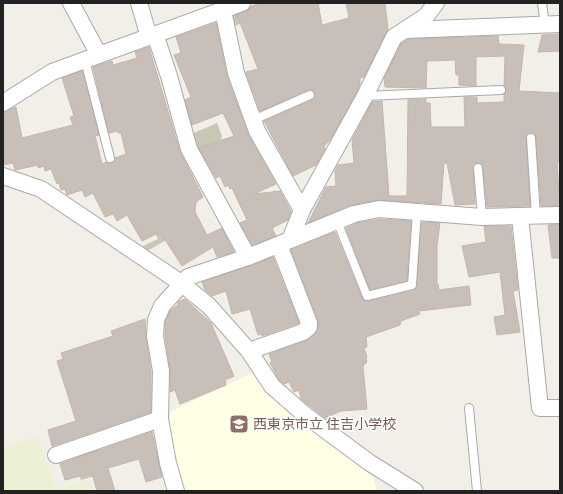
<svg xmlns="http://www.w3.org/2000/svg" width="563" height="494" viewBox="0 0 563 494" font-family="'Fira Sans Condensed','Noto Sans JP',sans-serif">
  <style>
    .education { fill: #ffffe5 }
    .construction { fill: #c7c7b4 }
    .farmland { fill: #eef0d5 }
    .building { fill: #c7bfb8; stroke: #c4b6ab }
    .lines { fill: none; stroke-linecap: round; stroke-linejoin: round }
    .lane-casing { stroke: #a9a9a9; stroke-width: 10 }
    .street-casing { stroke: #a9a9a9; stroke-width: 18 }
    .lane { stroke: #fff; stroke-width: 8 }
    .street { stroke: #fff; stroke-width: 16 }
    .labels { text-anchor: middle; stroke-width: 3; stroke-linejoin: round; paint-order: stroke }
    .education-label { font-size: 14px; fill: #785e54; stroke: #fff; text-anchor: start }
  </style>
  <rect width="100%" height="100%" fill="#f2efe9"/>
  <!-- education -->
  <path class="education" d="M254,372L373,477L377,491H183L170,436V412Z"/>
  <!-- construction -->
  <g class="construction">
    <path d="M259,3L263,16L231,27L227,13Z"/>
    <path d="M217,123L222,136L221,140L193,152L189,135Z"/>
    <path d="M152,228L182,231L147,251L141,247L158,239Z"/>
    <path d="M97,448L105,473L81,480L73,456Z"/>
  </g>
  <!-- farmland -->
  <path class="farmland" d="M38,435L55,489L89,479L92,491H3V448Z"/>
  <!-- building -->
  <g class="building">
    <path d="M260,3H318L322,25L349,18L346,3H385L388,29L364,77L360,78V84L357,92L330,140L324,146L325,149L316,165L293,176L264,121L312,100L315,93L313,90H308L260,111L246,72L258,69L237,15Z"/>
    <path d="M216,23L227,76L248,134L276,184L254,194L280,191L291,211L288,220L272,228L276,236L252,245L240,223L247,220L232,188L230,189L228,185L225,187L220,176L216,178L199,148L234,136L223,113L192,125L185,100L191,97L174,55L181,53L176,37Z"/>
    <path d="M560,34V51L538,52L542,35Z"/>
    <path d="M498,36L499,44L524,45L519,91L560,93V162H557L560,206H541L536,138L534,133H530L526,138L530,206L487,207L483,168L478,163L475,164L473,168L475,204L455,205L447,163H444L441,204L377,200L351,205L308,223L326,187L336,186L335,171L338,165L354,163L352,140L372,102L382,101L389,196H407L408,100L426,99V103H430L431,127H465L464,97H477V103L504,102V95L506,90L504,86L505,56L476,57V86L459,85V75H456L455,60L427,61L426,88L385,87L384,78L401,44L408,39Z"/>
    <path d="M149,47L180,152L203,197L196,202L195,212L207,235L222,228L234,252L217,257L213,247L182,266L160,232L142,241L127,215L117,221L113,214L105,217L93,193L85,197L82,190L67,195L65,189L61,190L59,183L57,184L51,169L45,171L44,166L38,168V165L15,170L13,163L3,165V112L16,107L22,138L73,125L70,117L74,116L62,78L82,71L99,135L95,136L102,164L106,162L112,163L115,158L126,154L121,133H118V131L109,133L93,67L112,61L113,65L137,58L135,52Z"/>
    <path d="M380,219L411,221L407,281L370,290L346,228L357,223Z"/>
    <path d="M422,222L440,223L437,245V284H438L439,290L469,286L471,305L419,311L420,314L401,321L400,325L366,337L367,347L364,348L367,357L366,358L367,362L363,366L367,409L341,411L325,418L301,399L299,390L294,392L289,382L284,384L279,380L270,363L272,362L269,354L306,341L315,334L318,327V320L291,250L335,232L362,298L368,301L416,288Z"/>
    <path d="M560,224V258H552L548,225Z"/>
    <path d="M484,226H511L518,290L513,291L520,332L497,335L494,317L505,315L500,272L469,277L462,246L486,242Z"/>
    <path d="M273,257L299,323L262,336V334L258,335L250,309L232,314L226,291L212,296L205,290L202,282Z"/>
    <path d="M185,299L211,323L234,376L225,380L226,385L180,404L175,390L170,392V370L165,335V322L170,311L178,305V302Z"/>
    <path d="M145,319L146,338L151,372V412L52,446L48,430L76,421L57,361L63,359L61,353L113,336L111,331Z"/>
    <path d="M152,432L162,477L146,482L139,459L108,468L115,491H97L92,473L65,480L60,464Z"/>
  </g>
  <g class="lines">
    <!-- lane casing -->
    <g class="lane-casing">
      <g id="lane">
        <path d="M542,3L545,25"/>
        <path d="M85,60L110,158"/>
        <path d="M365,96L501,90"/>
        <path d="M253,120L310,95"/>
        <path d="M531,138L536,216"/>
        <path d="M478,168L482,217"/>
        <path d="M337,221L367,296L412,285L417,211"/>
        <path d="M469,408L477,491"/>
      </g>
    </g>
    <!-- street casing -->
    <g class="street-casing">
      <g id="street">
        <path d="M71,3L99,55"/>
        <path d="M139,3L149,37"/>
        <path d="M223,10L236,73L257,131L302,210"/>
        <path d="M405,30L560,24"/>
        <path d="M155,34L169,76L189,149L248,257"/>
        <path d="M3,103L52,72L242,3"/>
        <path d="M3,176L41,189L181,283L209,306L249,351L272,386L305,415L370,463L415,491"/>
        <path d="M520,217L540,408H560"/>
        <path d="M290,240L302,210L365,96L394,37L426,16L436,3"/>
        <path d="M249,351L303,332L309,327V323L279,245"/>
        <path d="M56,455L160,419"/>
        <path d="M176,491L168,463L160,419L161,371L155,336L156,320L162,306L188,277L248,257L354,214L379,209L482,217L560,215"/>
      </g>
    </g>
    <!-- lane -->
    <use href="#lane" class="lane"/>
    <!-- street -->
    <use href="#street" class="street"/>
  </g>
  <!-- icons -->
  <defs>
    <g id="school-square" transform="scale(1)"><rect x="-9" y="-9" width="18" height="18" rx="4" fill="#8d6e63" stroke="#fff"/><path d="M0-5L7-2L0 1L-7-2ZM-4 1L0 2.5L4 1V4Q0 6-4 4Z" fill="#fff"/></g>
  </defs>
  <g fill-rule="evenodd">
    <use href="#school-square" x="239" y="424"/>
  </g>
  <g class="labels">
    <!-- education labels -->
    <g class="education-label">
      <text x="253" y="429">西東京市立 住吉小学校</text>
    </g>
  </g>
  <!-- border -->
  <rect width="563" height="494" fill="none" stroke="#222222" stroke-width="8"/>
</svg>
